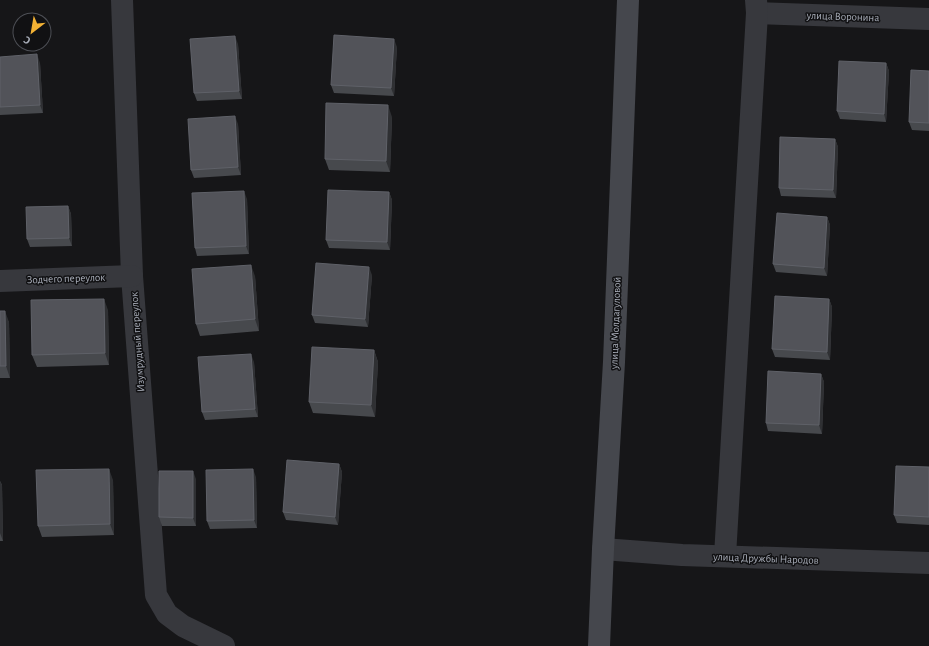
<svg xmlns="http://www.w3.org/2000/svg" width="929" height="646" viewBox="0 0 929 646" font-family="'Alegreya Sans',sans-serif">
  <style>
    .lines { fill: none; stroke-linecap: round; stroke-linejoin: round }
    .street { stroke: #37383d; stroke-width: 22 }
    .secondary { stroke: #45474d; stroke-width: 22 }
    .wall { fill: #47494d }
    .shaded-wall { fill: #2f3033 }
    .building { fill: #525359; stroke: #5f6168 }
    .labels { text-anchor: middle; stroke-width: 3; stroke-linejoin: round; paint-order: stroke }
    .street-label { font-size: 11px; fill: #a8adb8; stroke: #111113 }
  </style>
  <rect width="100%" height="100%" fill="#161618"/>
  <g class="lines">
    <!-- street -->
    <g class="street">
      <path d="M122,0L132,276L156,595L167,614L183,626L224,646"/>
      <path d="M757,13L929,19"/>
      <path d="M0,281L132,276"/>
      <path d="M603,549L682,555L929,563"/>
      <path d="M725,556L757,13L756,0"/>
    </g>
    <!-- secondary -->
    <path class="secondary" d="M599,646L603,549L614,362L628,0"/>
  </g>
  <!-- wall -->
  <g class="wall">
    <path d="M238,44L242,99L197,101L194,93Z"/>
    <path d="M397,47L394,96L334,93L331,85Z"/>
    <path d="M0,57L40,63L43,113L0,115Z"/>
    <path d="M886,63L889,71L886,122L840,119L837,111Z"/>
    <path d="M929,71V131L912,130L909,122Z"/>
    <path d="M392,117L390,172L329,170L325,159Z"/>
    <path d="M238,124L241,175L194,178L191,170Z"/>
    <path d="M835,139L838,147L836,198L781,196L779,188Z"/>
    <path d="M389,192L392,200L390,250L329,248L326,240Z"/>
    <path d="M247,199L249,254L197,256L195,248Z"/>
    <path d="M68,206L71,214L72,246L30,247L27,239Z"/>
    <path d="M827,217L830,225L827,276L776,272L773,264Z"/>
    <path d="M372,275L368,327L315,323L312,315Z"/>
    <path d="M255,276L259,331L200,336L196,324Z"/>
    <path d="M829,299L832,307L830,360L775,357L772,349Z"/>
    <path d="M108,310L109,365L37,367L32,355Z"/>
    <path d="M0,311L9,322L10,378H0Z"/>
    <path d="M374,350L378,362L375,417L313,413L309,402Z"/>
    <path d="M254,362L258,417L205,420L202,412Z"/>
    <path d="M821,374L824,382L822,434L768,431L766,423Z"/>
    <path d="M339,464L342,472L338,525L286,520L283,512Z"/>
    <path d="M929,467V525L897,523L894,515Z"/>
    <path d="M256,477L257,528L210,529L207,521Z"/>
    <path d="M196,479V526H162L159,517Z"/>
    <path d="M113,480L114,535L42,537L38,526Z"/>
    <path d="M0,481L2,485L3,541H0Z"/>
  </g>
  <!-- shaded-wall -->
  <g class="shaded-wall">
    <path d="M235,36L238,44L242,99L239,91Z"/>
    <path d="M394,39L397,47L394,96L391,88Z"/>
    <path d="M37,54L40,63L43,113L40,105Z"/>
    <path d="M886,63L889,71L886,122L884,114Z"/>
    <path d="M388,105L392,117L390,172L386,161Z"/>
    <path d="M235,116L238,124L241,175L238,167Z"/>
    <path d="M835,139L838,147L836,198L833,190Z"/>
    <path d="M244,191L247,199L249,254L246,246Z"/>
    <path d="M389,192L392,200L390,250L387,242Z"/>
    <path d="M68,206L71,214L72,246L69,238Z"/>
    <path d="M827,217L830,225L827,276L824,268Z"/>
    <path d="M251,265L255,276L259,331L255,319Z"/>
    <path d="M369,267L372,275L368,327L365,319Z"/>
    <path d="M104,299L108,310L109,365L105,353Z"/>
    <path d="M829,299L832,307L830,360L827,352Z"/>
    <path d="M5,311L9,322L10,378L6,366Z"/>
    <path d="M374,350L378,362L375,417L371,405Z"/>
    <path d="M251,354L254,362L258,417L255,409Z"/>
    <path d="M821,374L824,382L822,434L819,425Z"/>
    <path d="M339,464L342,472L338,525L335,517Z"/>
    <path d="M109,469L113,480L114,535L110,524Z"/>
    <path d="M253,469L256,477L257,528L254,520Z"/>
    <path d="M193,471L196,479V526L193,518Z"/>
    <path d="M0,481L2,485L3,541L0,533Z"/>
  </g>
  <!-- building -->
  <g class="building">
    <path d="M334,35L394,39L391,88L331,85Z"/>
    <path d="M235,36L239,91L194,93L190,39Z"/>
    <path d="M37,54L40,105L0,107V57Z"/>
    <path d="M839,61L886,63L884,114L837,111Z"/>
    <path d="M911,70L929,71V123L909,122Z"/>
    <path d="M326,103L388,105L386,161L325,159Z"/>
    <path d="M235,116L238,167L191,170L188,119Z"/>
    <path d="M780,137L835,139L833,190L779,188Z"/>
    <path d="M328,190L389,192L387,242L326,240Z"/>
    <path d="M244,191L246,246L195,248L192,193Z"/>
    <path d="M68,206L69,238L27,239L26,207Z"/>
    <path d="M777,213L827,217L824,268L773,264Z"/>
    <path d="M316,263L369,267L365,319L312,315Z"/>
    <path d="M251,265L255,319L196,324L192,269Z"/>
    <path d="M775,296L829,299L827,352L772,349Z"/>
    <path d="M104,299L105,353L32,355L31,300Z"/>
    <path d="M0,311H5L6,366H0Z"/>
    <path d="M312,347L374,350L371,405L309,402Z"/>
    <path d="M251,354L255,409L202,412L198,357Z"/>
    <path d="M768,371L821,374L819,425L766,423Z"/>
    <path d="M287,460L339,464L335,517L283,512Z"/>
    <path d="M896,466L929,467V517L894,515Z"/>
    <path d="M109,469L110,524L38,526L36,470Z"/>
    <path d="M253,469L254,520L207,521L206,470Z"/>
    <path d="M159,471H193V518L159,517Z"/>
  </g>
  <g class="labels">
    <!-- street labels -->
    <g class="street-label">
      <text transform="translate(843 16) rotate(2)" y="4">улица Воронина</text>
      <text transform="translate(66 278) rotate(-2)" y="4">Зодчего переулок</text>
      <text transform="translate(615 323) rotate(-88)" y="4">улица Молдагуловой</text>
      <text transform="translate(137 342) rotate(-94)" y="4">Изумрудный переулок</text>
      <text transform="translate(766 558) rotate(2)" y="4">улица Дружбы Народов</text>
    </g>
  </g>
  <!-- north arrow -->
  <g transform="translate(32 32) rotate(211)"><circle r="19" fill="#111113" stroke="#4d4f55"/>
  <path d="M0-3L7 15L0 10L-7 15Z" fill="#f2b134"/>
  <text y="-6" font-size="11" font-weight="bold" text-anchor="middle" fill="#a8adb8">С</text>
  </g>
</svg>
